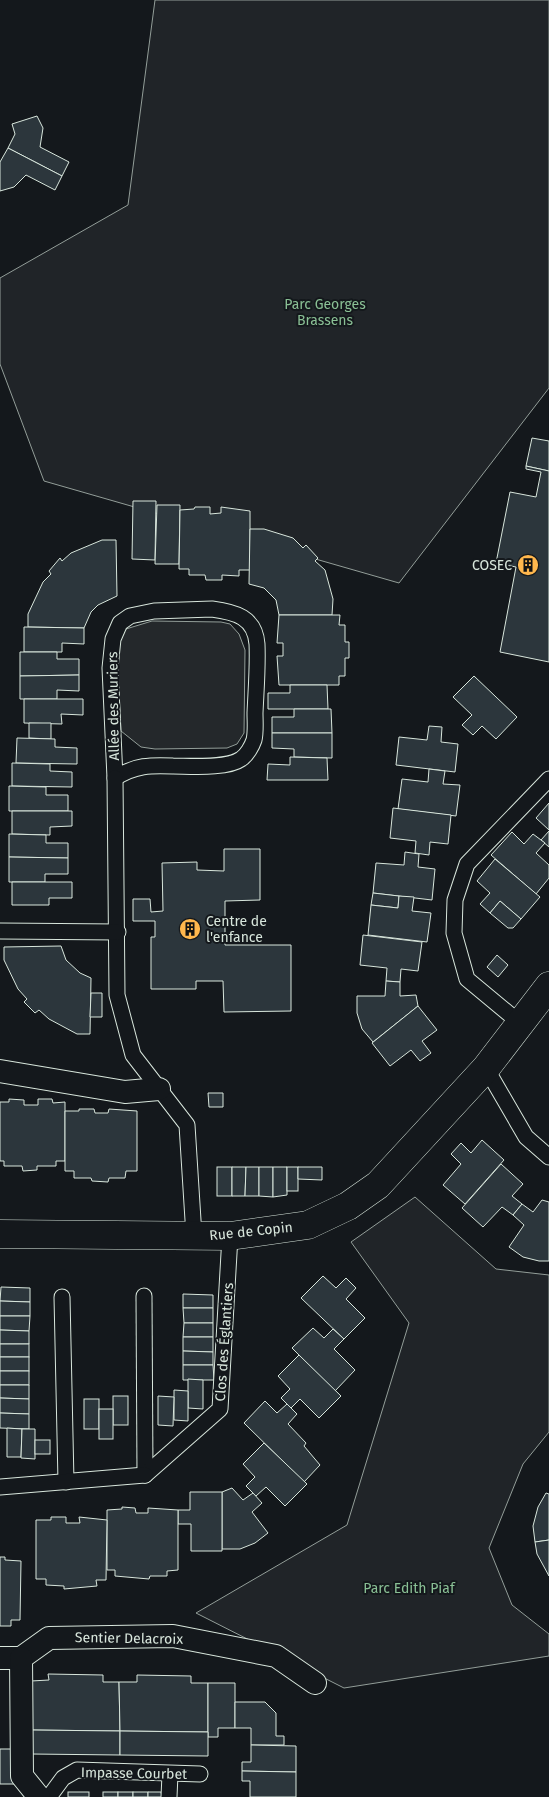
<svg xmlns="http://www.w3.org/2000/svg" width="549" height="1797" viewBox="0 0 549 1797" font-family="'Fira Sans',sans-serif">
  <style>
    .green { fill: #202428; stroke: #939e99 }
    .parking { fill: #24282b; stroke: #939e99 }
    .building { fill: #2c363c; stroke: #d8e6dc }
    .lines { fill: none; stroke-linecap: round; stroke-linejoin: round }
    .service-casing { stroke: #d8e6dc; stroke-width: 17 }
    .pedestrian-casing { stroke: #d8e6dc; stroke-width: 24 }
    .minor-casing { stroke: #d8e6dc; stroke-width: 29 }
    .service { stroke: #14181c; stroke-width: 15 }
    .pedestrian { stroke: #14181c; stroke-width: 22 }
    .minor { stroke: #14181c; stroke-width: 28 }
    .labels { text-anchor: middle; stroke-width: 4; stroke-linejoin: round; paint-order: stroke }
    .park-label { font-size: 14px; fill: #8ac095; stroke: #14181c }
    .poi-label { font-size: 14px; fill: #d8e6dc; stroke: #14181c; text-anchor: end }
    .street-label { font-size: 14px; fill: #d8e6dc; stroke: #14181c }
  </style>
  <rect width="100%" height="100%" fill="#14181c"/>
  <!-- green -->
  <g class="green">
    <path d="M155,0H549V388L399,583L44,481L0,364V278L128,205Z"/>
    <path d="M415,1197L496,1269L549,1275V1432L523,1464L489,1548L512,1605L549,1634V1656L344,1688L196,1613L347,1525L409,1323L351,1242Z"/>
  </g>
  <!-- parking -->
  <path class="parking" d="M152,621L221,622L230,624L239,634L245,650L244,733L237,744L227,748L155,749L141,747L121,731L118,671L120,638L126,629Z"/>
  <!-- building -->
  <g class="building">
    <path d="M37,116L43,128L40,147L69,162L62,176L8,148L15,134L12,124Z"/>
    <path d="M8,148L62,176L55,190L26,175L14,187L0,191V162Z"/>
    <path d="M532,438L549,441V471L526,466Z"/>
    <path d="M526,466L549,471V662L500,652L516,567L496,563L510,492L536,497L541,472L526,469Z"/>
    <path d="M133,501H156L155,560L132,559Z"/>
    <path d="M157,505H180L179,564H155Z"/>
    <path d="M195,507H210V514L221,513V507L250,511V570H239V576L222,575V580H206L205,575H189V569H179L180,510L194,509Z"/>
    <path d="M250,529H264L293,538L303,548L306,545L318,558L315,561L325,570L333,599L332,615H279L276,600L264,588L249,584Z"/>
    <path d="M102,540H116L117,596L98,605L91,612L84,628L28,627V614L43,582L51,574L49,571L60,558L62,561L71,553Z"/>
    <path d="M279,615H340L339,625H345V642H349V658H345V676H339V685H279L277,656H283V643H277Z"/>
    <path d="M24,627L84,628V644L62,643V652H24Z"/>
    <path d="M20,652H57V659H79V675L20,676Z"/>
    <path d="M79,675V691L57,690V699H20V676Z"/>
    <path d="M474,676L517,717L496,739L482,726L473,735L462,725L472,715L453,697Z"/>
    <path d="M290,685H327L328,709H268V693H290Z"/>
    <path d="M24,699H83V715L61,714L62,724L24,723Z"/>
    <path d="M294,709H331L332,733H272V717H294Z"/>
    <path d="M29,723H51V739L29,738Z"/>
    <path d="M429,726L442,727L441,742L458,744L455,772L396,765L399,737L427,740Z"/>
    <path d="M272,733H332V758L294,757V749L272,748Z"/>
    <path d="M17,738L55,739V747L77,748V764L16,763Z"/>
    <path d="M290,757L327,758L328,780H267L268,764L290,765Z"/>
    <path d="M12,763L50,764V771L72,772V787L12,786Z"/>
    <path d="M429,769L445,771L443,784L460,785L456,816L398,809L402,779L428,782Z"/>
    <path d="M9,786L46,787V795H68V811H9Z"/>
    <path d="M549,803V830L536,818Z"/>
    <path d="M393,808L451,815L448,844L430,842L429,855L415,853L416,841L390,838Z"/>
    <path d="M12,811H72V826L50,827V835L12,834Z"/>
    <path d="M549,831V847L541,840Z"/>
    <path d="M512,832L524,844L533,834L545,843L536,853L549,865V878L536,894L491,855Z"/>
    <path d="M9,834L46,835V843H68V858L9,857Z"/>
    <path d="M224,849H260V900L225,901V945H291V1011L224,1012L223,981H196V989H151V937H155V921H133V899H150L151,912L163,911L162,863L197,862V870L224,871Z"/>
    <path d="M405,852L419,854L418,867L435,869L432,900L373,893L376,863L404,865Z"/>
    <path d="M9,857L68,858V874H45V882H9Z"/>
    <path d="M495,859L540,897L521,919L500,901L490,913L480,904L490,893L477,881Z"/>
    <path d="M12,882H72V898H49V905H12Z"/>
    <path d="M373,893L399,896L398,908L371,905Z"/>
    <path d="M399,896L414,897L412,911L431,913L427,942L368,935L371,905L398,908Z"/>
    <path d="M500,901L521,919L513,928H508L490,913Z"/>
    <path d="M363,935L422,942L418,971L401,969L400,982L386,981L387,968L360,965Z"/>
    <path d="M61,946L66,960L80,973L91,978L90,1034H77L49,1019L39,1010L35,1013L24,1002L27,999L18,989L4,960V947Z"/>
    <path d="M497,955L508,965L498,977L487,967Z"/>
    <path d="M386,981L400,982V996L416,995L418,1006L373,1042L362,1029L357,1013V996H385Z"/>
    <path d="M91,993H102V1017H90Z"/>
    <path d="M418,1006L437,1030L422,1041L431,1053L420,1061L411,1050L390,1066L372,1043Z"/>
    <path d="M208,1093H223V1107H209Z"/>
    <path d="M9,1099L24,1100V1105H38V1099H52L53,1103L65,1102V1161H56V1166H37V1170L23,1171L22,1166H4V1161H0V1102H9Z"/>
    <path d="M79,1109H94L95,1113H108L109,1109L137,1111V1171H126L125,1178H109L108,1182L92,1181L91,1178H74V1171H65V1111H79Z"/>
    <path d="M482,1140L504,1160L465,1204L443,1185L461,1164L451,1154L461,1143L471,1153Z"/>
    <path d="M501,1164L523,1184L512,1196L522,1204L513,1215L502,1207L483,1227L462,1208Z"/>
    <rect x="217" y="1167" width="15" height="29"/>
    <path d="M232,1167H246L245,1196H232Z"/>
    <path d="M246,1167H259V1196H245Z"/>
    <path d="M259,1167H273V1197L259,1196Z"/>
    <path d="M273,1167H287V1195L273,1197Z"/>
    <rect x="287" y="1167" width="11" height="24"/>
    <path d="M298,1167H322V1180L298,1179Z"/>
    <path d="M542,1200L549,1202V1261H539L523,1257L509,1247L524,1225L513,1215L522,1204L533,1212Z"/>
    <path d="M323,1276L336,1288L346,1278L356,1288L346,1299L365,1318L344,1339L301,1298Z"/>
    <path d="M1,1287L30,1288V1302L0,1301Z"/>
    <path d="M183,1294L213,1295V1308H183Z"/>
    <path d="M0,1301L30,1302V1316H0Z"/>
    <path d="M183,1308H213V1323H184Z"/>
    <path d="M0,1316H30L29,1331L0,1330Z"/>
    <path d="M184,1323H213V1337H183Z"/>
    <path d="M313,1328L324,1338L333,1329L344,1339L334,1349L355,1370L335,1391L292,1348Z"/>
    <path d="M0,1330L29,1331V1344H0Z"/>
    <path d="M183,1337H213V1352L183,1351Z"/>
    <rect x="0" y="1344" width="29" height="13"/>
    <path d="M183,1351L213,1352V1365H183Z"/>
    <path d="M299,1355L341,1396L319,1418L300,1399L291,1408L281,1398L290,1389L278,1376Z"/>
    <rect x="0" y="1357" width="29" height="14"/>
    <path d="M183,1365H213L214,1380H183Z"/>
    <rect x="0" y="1371" width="29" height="14"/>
    <path d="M188,1379L203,1380V1409L188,1408Z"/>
    <path d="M0,1385H29V1399L0,1398Z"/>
    <path d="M174,1390L188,1391V1421L174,1420Z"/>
    <rect x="113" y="1396" width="15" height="29"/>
    <path d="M158,1396L174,1397L173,1426L158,1425Z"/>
    <path d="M0,1398L29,1399V1414L0,1413Z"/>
    <rect x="84" y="1399" width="15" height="30"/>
    <path d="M265,1401L277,1413L287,1404L297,1414L288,1424L306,1443L304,1446L320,1465L304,1482L244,1423Z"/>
    <rect x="99" y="1409" width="14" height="30"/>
    <path d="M0,1413L29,1414V1429L0,1428Z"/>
    <path d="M7,1428L22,1429L21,1457H7Z"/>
    <path d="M22,1429H35V1459L21,1458Z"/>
    <rect x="35" y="1440" width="15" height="14"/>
    <path d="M264,1443L307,1484L285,1506L266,1487L256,1496L246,1486L255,1477L243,1464Z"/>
    <path d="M232,1488L243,1500L253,1493L262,1503L252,1512L268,1533L255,1543L240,1549H222V1492Z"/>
    <path d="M190,1492H222V1551H191V1524H178V1510H190Z"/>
    <path d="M546,1493L549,1494V1540L535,1542L533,1526L538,1507Z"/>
    <path d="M122,1507L135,1508L136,1513H148V1508L178,1510V1570L167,1571V1576H150L149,1579L115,1576V1570H107V1510L122,1509Z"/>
    <path d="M51,1517H66V1523H80L79,1517L107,1520L106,1580H96L97,1586L64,1589V1586L46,1585V1579H36V1520H51Z"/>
    <path d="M549,1540V1576L537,1554L535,1542Z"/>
    <path d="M0,1557H5V1560L21,1561L20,1620H11V1626H0Z"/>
    <path d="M48,1674L103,1675V1682H119L120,1731L31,1730V1681L49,1680Z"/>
    <path d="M137,1675L191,1676V1683H208V1732L120,1731L119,1682H137Z"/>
    <path d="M208,1683H235V1728H218V1737H208Z"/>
    <path d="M235,1702H265L276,1713V1736H284V1745H251V1728H235Z"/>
    <path d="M31,1730L120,1731V1755L31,1754Z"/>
    <path d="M120,1731L208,1732V1756L120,1755Z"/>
    <path d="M251,1745L296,1746V1772L242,1771V1762H251Z"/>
    <rect x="0" y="1749" width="15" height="35"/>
    <path d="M242,1771L296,1772V1797H250V1781H242Z"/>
    <rect x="68" y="1792" width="21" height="5"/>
    <rect x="103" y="1792" width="15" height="5"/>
    <rect x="118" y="1792" width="15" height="5"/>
    <rect x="133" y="1792" width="15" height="5"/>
    <path d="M148,1792H161L162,1797H148Z"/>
  </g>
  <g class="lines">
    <!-- service casing -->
    <g class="service-casing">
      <g id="service">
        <path d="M212,609C235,612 255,617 257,644C258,667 256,690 255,713C255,721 256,732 254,740C252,746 247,755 241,759C227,769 190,766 173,766C151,765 135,765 115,778L110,668L113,639L120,623L130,616L154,611Z"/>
        <path d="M115,778L117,995L133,1055L187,1125L194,1236"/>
        <path d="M0,931L118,932"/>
        <path d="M520,1023L467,979L454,933L455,900L467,864L549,779"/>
        <path d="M486,1068L526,1137L549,1157"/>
        <path d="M144,1296L145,1475"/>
        <path d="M62,1297L66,1482"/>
        <path d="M145,1475L220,1409L230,1236"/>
        <path d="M0,1487L145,1475"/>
        <path d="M49,1797L63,1778L77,1770L200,1774"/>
        <path d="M169,1797L170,1774"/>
      </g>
    </g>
    <!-- pedestrian casing -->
    <g class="pedestrian-casing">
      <g id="pedestrian">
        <path d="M0,1071L125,1092L159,1089"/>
        <path d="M0,1658H21L49,1638L173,1636L276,1656L315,1683"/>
        <path d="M21,1658L22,1776L39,1797"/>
      </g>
    </g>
    <!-- minor casing -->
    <g class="minor-casing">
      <path id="minor" d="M0,1234L230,1236L308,1225L348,1206L378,1185L486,1068L549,986"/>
    </g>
    <!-- service -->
    <use href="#service" class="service"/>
    <!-- pedestrian -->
    <use href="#pedestrian" class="pedestrian"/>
    <!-- minor -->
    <use href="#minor" class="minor"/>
  </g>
  <!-- icons -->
  <defs>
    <g id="building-disc" transform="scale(1.125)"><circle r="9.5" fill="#ffb74d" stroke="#14181c"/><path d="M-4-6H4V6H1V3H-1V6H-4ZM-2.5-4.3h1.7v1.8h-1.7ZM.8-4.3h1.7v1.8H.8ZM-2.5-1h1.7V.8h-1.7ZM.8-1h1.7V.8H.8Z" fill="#111"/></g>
  </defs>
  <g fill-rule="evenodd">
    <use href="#building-disc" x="528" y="565"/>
    <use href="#building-disc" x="190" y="929"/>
  </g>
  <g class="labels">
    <!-- park labels -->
    <g class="park-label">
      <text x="325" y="309">Parc Georges<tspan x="325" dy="16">Brassens</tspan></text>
      <text x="409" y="1593">Parc Edith Piaf</text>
    </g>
    <!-- poi labels -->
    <g class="poi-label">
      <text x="512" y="570">COSEC</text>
      <text x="206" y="926" text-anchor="start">Centre de<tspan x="206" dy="16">l'enfance</tspan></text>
    </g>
    <!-- street labels -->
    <g class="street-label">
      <text transform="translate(113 706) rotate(-91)" y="5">Allée des Muriers</text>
      <text transform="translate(251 1231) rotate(-6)" y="5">Rue de Copin</text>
      <text transform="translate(224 1342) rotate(-86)" y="5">Clos des Églantiers</text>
      <text transform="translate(129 1638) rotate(1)" y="5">Sentier Delacroix</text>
      <text transform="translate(134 1773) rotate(1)" y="5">Impasse Courbet</text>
    </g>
  </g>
</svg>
